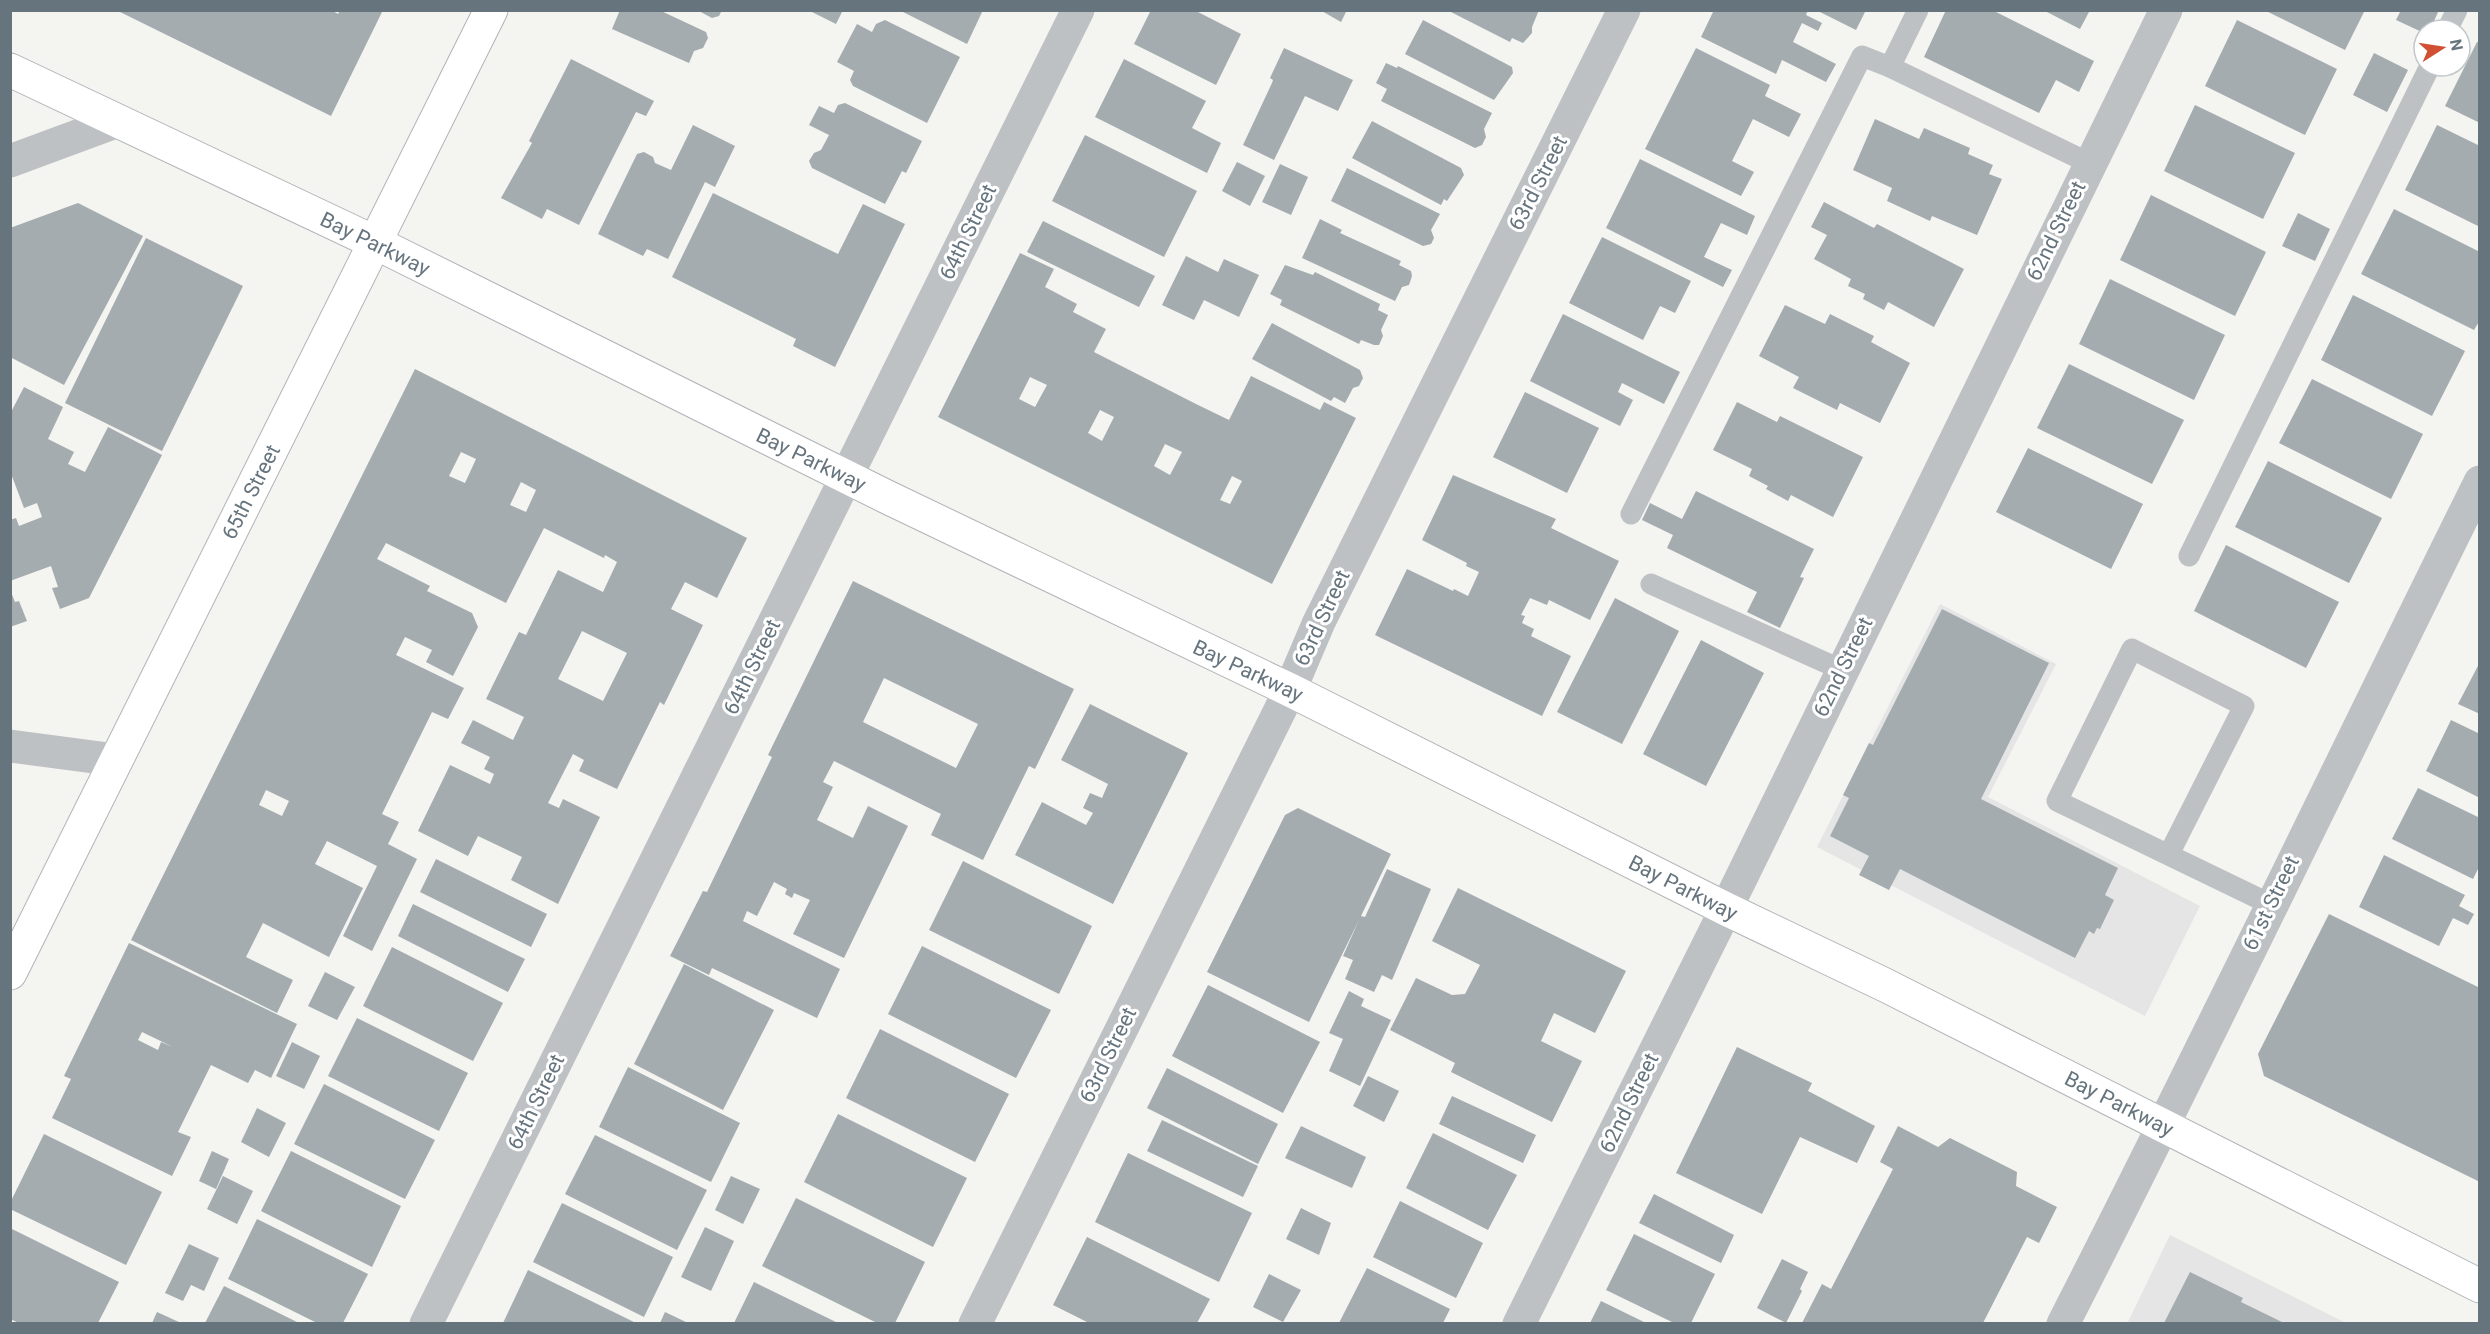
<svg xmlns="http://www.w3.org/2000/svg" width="2490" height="1334" viewBox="0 0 2490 1334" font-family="Roboto,sans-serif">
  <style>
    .built { fill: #e4e5e4 }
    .building { fill: #a4acb0; fill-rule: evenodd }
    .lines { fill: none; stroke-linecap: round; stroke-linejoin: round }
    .secondary-casing { stroke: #b0b5b8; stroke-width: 35 }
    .primary-casing { stroke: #b1b5b8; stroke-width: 35 }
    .service { stroke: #bdc1c4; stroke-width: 21 }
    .minor { stroke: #bdc1c4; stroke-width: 33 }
    .secondary { stroke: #fff; stroke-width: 33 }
    .primary { stroke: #fff; stroke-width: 33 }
    .labels { text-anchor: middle; stroke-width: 6; stroke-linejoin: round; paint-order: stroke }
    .street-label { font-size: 21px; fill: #66747e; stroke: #fff }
  </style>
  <rect width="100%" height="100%" fill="#f4f4f0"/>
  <!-- built -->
  <g class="built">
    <path d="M1940,604L2056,664L1988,797L2200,906L2145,1016L1817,847Z"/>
    <path d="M2170,1235L2346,1323L2127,1324Z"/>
  </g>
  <!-- building -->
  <g class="building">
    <path d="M116,10H331L338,14L340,10H383L331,116Z"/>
    <path d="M620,10H659L706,32L708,38L703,48L694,51L689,63L612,29Z"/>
    <path d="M697,10H722L719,16L712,18Z"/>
    <path d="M808,10H843L836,24Z"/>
    <path d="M899,10H983L967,44Z"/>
    <path d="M1151,10H1194L1241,34L1216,85L1134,44Z"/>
    <path d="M1320,10H1347L1341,22Z"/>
    <path d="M1447,10H1539L1532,27V33L1523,43L1512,38L1510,42Z"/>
    <path d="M1714,10H1808L1806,15L1822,23L1818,31L1802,23L1793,42L1836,64L1826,82L1782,60L1776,74L1701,37Z"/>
    <path d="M1816,10H1866L1856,30Z"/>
    <path d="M1946,10H1992L2094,61L2079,92L2056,80L2039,113L1924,57Z"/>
    <path d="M2043,10H2090L2080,29Z"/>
    <path d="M2264,10H2365L2345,50Z"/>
    <path d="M2401,10H2439L2430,30H2424V33L2396,20Z"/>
    <path d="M885,20L960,57L927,123L853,86L850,80L854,71L837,62L857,24L872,32L876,24Z"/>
    <path d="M1423,20L1512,67L1513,73L1494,100L1405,54Z"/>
    <path d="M2237,20L2337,69L2305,135L2205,86Z"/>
    <path d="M2477,42L2480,43V123L2445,106Z"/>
    <path d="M1284,48L1353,80L1338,111L1305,96L1274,160L1243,145L1272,83L1273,80L1270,78Z"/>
    <path d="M1696,48L1770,85L1765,96L1801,114L1789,137L1753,119L1732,161L1754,172L1741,196L1645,149Z"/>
    <path d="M2374,53L2408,70L2387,112L2353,95Z"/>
    <path d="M571,59L654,101L646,116L636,112L579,225L547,209L542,219L501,198L532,143L529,141Z"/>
    <path d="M1124,59L1206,101L1192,128L1221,143L1207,173L1095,117Z"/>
    <path d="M1386,63L1397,68L1398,66L1492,113L1484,129L1486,137L1482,145L1475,148L1381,101L1387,89L1376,83Z"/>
    <path d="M845,103L922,141L906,173L902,171L885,204L812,168L809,161L814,153L821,150L829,135L809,125L819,106L834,113L838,105Z"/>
    <path d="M2195,105L2295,153L2263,219L2164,171Z"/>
    <path d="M1875,119L1919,139L1924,128L1970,148L1968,154L1993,165L1989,174L2002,179L1977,235L1932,216L1930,221L1887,201L1892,188L1853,170Z"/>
    <path d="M1372,121L1461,168L1464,175L1447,201L1444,199L1441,205L1352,158Z"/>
    <path d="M693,125L735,146L715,187L705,182L668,259L647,249L643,256L598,234L637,154L644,152L653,157L655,163L671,170Z"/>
    <path d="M2437,125L2480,146V227L2405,190Z"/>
    <path d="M1085,135L1197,191L1164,257L1052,201Z"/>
    <path d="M1640,159L1755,216L1747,235L1721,223L1704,257L1732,270L1723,287L1606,228Z"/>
    <path d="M1237,162L1265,176L1250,206L1222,191Z"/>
    <path d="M1280,164L1308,177L1291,215L1262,202Z"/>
    <path d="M1347,168L1440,214L1431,230L1434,238L1431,244L1423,246L1331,201Z"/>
    <path d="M713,193L838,254L863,204L905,224L835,367L793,346L796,339L672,277Z"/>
    <path d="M2151,195L2266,252L2235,316L2120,260Z"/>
    <path d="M1824,202L1874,228L1877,224L1964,269L1934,327L1888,302L1884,310L1863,299L1865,294L1848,286L1851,279L1814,259L1827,235L1811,227Z"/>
    <path d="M78,203L143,236L64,385L10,357V228Z"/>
    <path d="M2394,209L2480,252V320L2474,330L2361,274Z"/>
    <path d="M2298,213L2330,229L2315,261L2282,246Z"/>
    <path d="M1320,219L1342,230L1340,233L1401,261L1399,265L1411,271L1412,276L1409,285L1402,287L1395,301L1302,258Z"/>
    <path d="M1043,221L1155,276L1139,307L1027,252Z"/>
    <path d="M1602,237L1691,281L1675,313L1660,306L1643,340L1569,303Z"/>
    <path d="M146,238L243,286L162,451L65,403Z"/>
    <path d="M1020,253L1054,269L1045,287L1077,304L1073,312L1106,329L1094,352L1196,404L1229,420L1251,376L1320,410L1324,402L1356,418L1272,584L938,417ZM1030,377L1047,385L1035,407L1019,399ZM1100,410L1114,417L1102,441L1088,433ZM1165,444L1182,452L1170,475L1154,466ZM1232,476L1242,481L1230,504L1220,500Z"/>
    <path d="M1186,256L1218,272L1224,259L1259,275L1239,317L1204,300L1194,320L1162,305Z"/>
    <path d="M1285,265L1313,275L1315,272L1380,304L1378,310L1388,315L1381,330L1383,336L1379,345H1374L1361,340L1359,344L1280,305L1282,300L1270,294Z"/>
    <path d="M2110,279L2225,335L2194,400L2079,344Z"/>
    <path d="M2353,295L2465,351L2432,416L2321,360Z"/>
    <path d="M1785,305L1825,324L1830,314L1874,336L1871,342L1910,363L1880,423L1840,403L1837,410L1793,388L1799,377L1759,356Z"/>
    <path d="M1563,314L1680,372L1664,404L1622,383L1618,392L1633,400L1620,426L1530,381Z"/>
    <path d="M1272,323L1360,370L1363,378L1359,386L1353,388L1345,403L1334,397L1331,401L1252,359Z"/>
    <path d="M2069,364L2184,420L2152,484L2037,428Z"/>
    <path d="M415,369L747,538L717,598L685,582L671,609L703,625L664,705L660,702L617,789L579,771L584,760L573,754L548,803L559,808L563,799L600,817L558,904L511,880L522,857L478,836L468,856L418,831L450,765L490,784L494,774L484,769L490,757L461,743L473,720L513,740L524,717L486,699L519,632L526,635L558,570L603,592L617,562L605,555L604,558L544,528L506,603L386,543L377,559L430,586L427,591L472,613L478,627L453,676L426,662L432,650L405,637L396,655L464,688L448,719L432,712L382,814L399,822L388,844L417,859L372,951L343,936L377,866L327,841L315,864L363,888L329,957L263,923L246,957L293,980L277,1013L131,940ZM461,452L476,459L465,483L449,476ZM521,482L536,490L526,512L510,505ZM582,631L627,653L603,701L558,679ZM266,790L289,801L282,816L259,805Z"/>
    <path d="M2312,379L2423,434L2391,499L2279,443Z"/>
    <path d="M24,387L63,407L48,439L74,452L68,464L85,472L108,427L162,455L89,598L60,609L52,588L58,587L51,566L10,581V520L16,518L19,526L42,517L37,503L24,508L10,471V414Z"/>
    <path d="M1525,392L1599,428L1567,493L1493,457Z"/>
    <path d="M1737,402L1777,422L1780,416L1863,457L1833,517L1791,495L1788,501L1766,489L1768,486L1749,476L1752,469L1713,450Z"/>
    <path d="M2028,448L2143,504L2111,569L1996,512Z"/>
    <path d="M2268,461L2382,518L2349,583L2235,527Z"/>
    <path d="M1453,475L1556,519L1551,528L1619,561L1590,620L1549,600L1547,605L1530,598L1521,615L1525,616L1522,623L1534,629L1531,636L1571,656L1542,716L1375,635L1407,569L1453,591L1454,589L1468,596L1479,572L1466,566L1467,563L1422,540Z"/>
    <path d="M1696,491L1814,549L1800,577L1804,578L1780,628L1747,612L1757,592L1667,548L1673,535L1642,520L1650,503L1682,519Z"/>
    <path d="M2226,545L2339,602L2306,668L2194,611Z"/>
    <path d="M853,581L1074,689L1035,769L1029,766L983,860L931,835L941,814L834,761L823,782L833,787L817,820L853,838L868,806L908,826L844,958L793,934L810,900L794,893L792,898L785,894L787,889L774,882L757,916L747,911L743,921L840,969L817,1018L712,968L709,975L670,956L703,891L707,892L772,757L768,755ZM884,678L978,724L956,768L863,722Z"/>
    <path d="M11,592L15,602L19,601L27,621L10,627Z"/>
    <path d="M1615,598L1679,631L1622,744L1557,712Z"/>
    <path d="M1942,609L2049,663L1981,799L2118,868L2105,895L2114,900L2100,929L2097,928L2094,934L2089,931L2075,958L1900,869L1889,890L1859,875L1869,856L1830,836L1849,798L1843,795L1869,743L1873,745Z"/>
    <path d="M1701,640L1764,673L1706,786L1643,754Z"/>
    <path d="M2480,662V714L2458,704Z"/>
    <path d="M1090,704L1188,753L1113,904L1015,855L1042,802L1086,825L1093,813L1083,808L1090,793L1102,798L1108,784L1061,760Z"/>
    <path d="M2451,720L2480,734V798L2426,771Z"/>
    <path d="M2418,788L2480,818V865L2473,879L2392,839Z"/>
    <path d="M1298,808L1391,854L1361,916L1365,917L1387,869L1431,889L1392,980L1382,975L1374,992L1345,979L1353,960L1343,956L1359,920L1309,1022L1207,972L1285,815Z"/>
    <path d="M2384,855L2465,895L2459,906L2474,914L2468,925L2453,918L2439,946L2359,907Z"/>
    <path d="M436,859L547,914L531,947L420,892Z"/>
    <path d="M963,861L1092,926L1059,994L929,930Z"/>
    <path d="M1458,888L1626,971L1595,1033L1554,1013L1541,1041L1582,1061L1552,1122L1451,1072L1455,1063L1390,1030L1416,978L1452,995L1465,994L1480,965L1432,941Z"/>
    <path d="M413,904L525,959L508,992L398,936Z"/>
    <path d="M2329,914L2480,988V1182L2264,1076L2258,1054Z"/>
    <path d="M129,943L297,1024L271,1078L255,1070L248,1083L211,1065L178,1132L191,1137L172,1176L52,1118L71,1079L64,1076ZM142,1032L173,1047L161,1042L158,1050L138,1040Z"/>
    <path d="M922,946L1051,1010L1016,1078L888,1014Z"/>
    <path d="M392,947L503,1003L473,1061L363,1006Z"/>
    <path d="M684,964L774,1010L723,1110L634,1064Z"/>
    <path d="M325,972L355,987L337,1020L308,1006Z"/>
    <path d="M1208,985L1320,1042L1283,1113L1172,1056Z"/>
    <path d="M1349,991L1364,999L1361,1006L1391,1020L1360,1086L1329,1071L1343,1039L1329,1033Z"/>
    <path d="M357,1018L468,1073L439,1131L328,1076Z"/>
    <path d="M880,1029L1009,1094L975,1162L846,1098Z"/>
    <path d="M292,1042L320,1056L304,1089L276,1076Z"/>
    <path d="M1737,1047L1812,1083L1808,1091L1875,1126L1857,1163L1800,1137L1762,1214L1676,1173Z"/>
    <path d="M628,1067L740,1123L711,1182L599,1127Z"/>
    <path d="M1167,1068L1278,1124L1258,1164L1147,1108Z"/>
    <path d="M1368,1076L1399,1091L1384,1122L1353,1106Z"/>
    <path d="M324,1084L435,1140L405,1199L294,1144Z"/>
    <path d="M1452,1096L1536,1135L1523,1163L1439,1124Z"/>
    <path d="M257,1108L286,1123L269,1157L241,1142Z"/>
    <path d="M838,1114L967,1178L933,1247L804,1182Z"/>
    <path d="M1162,1120L1258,1166L1243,1197L1147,1151Z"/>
    <path d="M1301,1126L1366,1157L1352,1188L1285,1158Z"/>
    <path d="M1898,1126L1938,1147L1950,1138L2017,1172L2016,1186L2057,1207L2039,1243L2027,1237L1983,1323H1802L1822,1284L1831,1289L1893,1169L1880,1162Z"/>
    <path d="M1433,1133L1517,1175L1488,1230L1406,1188Z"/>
    <path d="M44,1134L162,1192L126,1265L10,1209V1203Z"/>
    <path d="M595,1135L707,1190L677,1250L565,1194Z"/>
    <path d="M212,1151L229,1159L216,1189L199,1181Z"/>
    <path d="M291,1151L401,1206L372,1267L261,1211Z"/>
    <path d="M1128,1153L1252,1213L1219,1282L1095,1222Z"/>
    <path d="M223,1176L253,1191L237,1224L207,1209Z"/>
    <path d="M731,1176L760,1189L743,1224L715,1210Z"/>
    <path d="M1654,1194L1734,1235L1721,1263L1639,1223Z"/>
    <path d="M796,1198L925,1262L895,1323H877L762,1266Z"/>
    <path d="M1400,1201L1483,1243L1456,1298L1373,1257Z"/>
    <path d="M562,1203L673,1257L644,1317L533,1262Z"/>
    <path d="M1301,1208L1331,1223L1319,1255L1286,1239Z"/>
    <path d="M257,1219L368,1274L343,1323H317L228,1279Z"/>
    <path d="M705,1227L734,1241L711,1291L681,1277Z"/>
    <path d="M10,1228L119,1282L98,1323H19L10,1319Z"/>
    <path d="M1634,1234L1715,1274L1691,1323H1674L1606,1290Z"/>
    <path d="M1087,1237L1210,1299L1197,1323H1089L1053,1305Z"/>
    <path d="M189,1244L219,1258L204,1291L191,1285L183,1301L165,1293Z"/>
    <path d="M1782,1259L1808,1272L1800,1289L1802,1291L1786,1323L1757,1308Z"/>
    <path d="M1367,1268L1450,1309L1443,1323H1339Z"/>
    <path d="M528,1270L636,1323H503Z"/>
    <path d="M2190,1272L2243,1298L2241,1302L2284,1323H2164Z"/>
    <path d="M1269,1274L1301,1290L1283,1322L1253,1307Z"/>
    <path d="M754,1282L838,1323H734Z"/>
    <path d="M224,1286L299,1323H205Z"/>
    <path d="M1601,1301L1646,1323H1590Z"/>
    <path d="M157,1312L181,1323H152Z"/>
    <path d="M665,1312L688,1323H660Z"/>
  </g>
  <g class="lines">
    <!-- secondary casing -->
    <g class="secondary-casing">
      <path id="secondary" d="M10,973L491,10"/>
    </g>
    <!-- primary casing -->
    <g class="primary-casing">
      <path id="primary" d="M10,70L376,243L887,497L1290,690L1726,909L1885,985L2480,1286"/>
    </g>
    <!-- service -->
    <g class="service">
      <path d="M2447,30L2457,10"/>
      <path d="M1890,67L1918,10"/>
      <path d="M1631,514L1862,56L1890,67L2089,163"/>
      <path d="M2189,556L2430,66"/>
      <path d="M1651,584L1842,670"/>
      <path d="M2169,854L2244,706L2132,649L2057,801L2270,904"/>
    </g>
    <!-- minor -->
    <g class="minor">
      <path d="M10,161L118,121"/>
      <path d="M10,746L116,760"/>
      <path d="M426,1324L1078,10"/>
      <path d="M975,1324L1290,690L1319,622L1624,10"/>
      <path d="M1519,1324L1726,909L2166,10"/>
      <path d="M2063,1324C2206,1045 2341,762 2480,482"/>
    </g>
    <!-- secondary -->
    <use href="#secondary" class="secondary"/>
    <!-- primary -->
    <use href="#primary" class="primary"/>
  </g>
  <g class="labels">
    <!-- street labels -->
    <g class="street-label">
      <text transform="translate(1538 183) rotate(-63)" y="7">63rd Street</text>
      <text transform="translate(2056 231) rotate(-64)" y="7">62nd Street</text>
      <text transform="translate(968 232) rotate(-64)" y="7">64th Street</text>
      <text transform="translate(375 244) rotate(26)" y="7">Bay Parkway</text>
      <text transform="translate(811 460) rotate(26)" y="7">Bay Parkway</text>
      <text transform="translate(251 492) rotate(-63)" y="7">65th Street</text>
      <text transform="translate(1322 618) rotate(-65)" y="7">63rd Street</text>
      <text transform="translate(752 667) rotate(-64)" y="7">64th Street</text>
      <text transform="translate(1843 667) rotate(-64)" y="7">62nd Street</text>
      <text transform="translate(1248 671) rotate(25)" y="7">Bay Parkway</text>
      <text transform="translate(1683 888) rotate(27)" y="7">Bay Parkway</text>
      <text transform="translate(2271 903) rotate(-64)" y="7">61st Street</text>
      <text transform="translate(1108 1055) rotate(-64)" y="7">63rd Street</text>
      <text transform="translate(536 1102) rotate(-64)" y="7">64th Street</text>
      <text transform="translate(1629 1103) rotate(-64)" y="7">62nd Street</text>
      <text transform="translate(2119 1104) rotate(27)" y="7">Bay Parkway</text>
    </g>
  </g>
  <!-- border -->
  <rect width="2490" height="1334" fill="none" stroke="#66747e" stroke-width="24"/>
  <!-- north arrow -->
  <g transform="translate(2442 48) rotate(78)"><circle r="28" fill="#ffffff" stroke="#c2c7cb" stroke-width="1.5"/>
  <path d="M0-4.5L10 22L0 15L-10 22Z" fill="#d15033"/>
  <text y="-9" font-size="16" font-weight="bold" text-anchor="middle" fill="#66747e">N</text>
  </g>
</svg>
